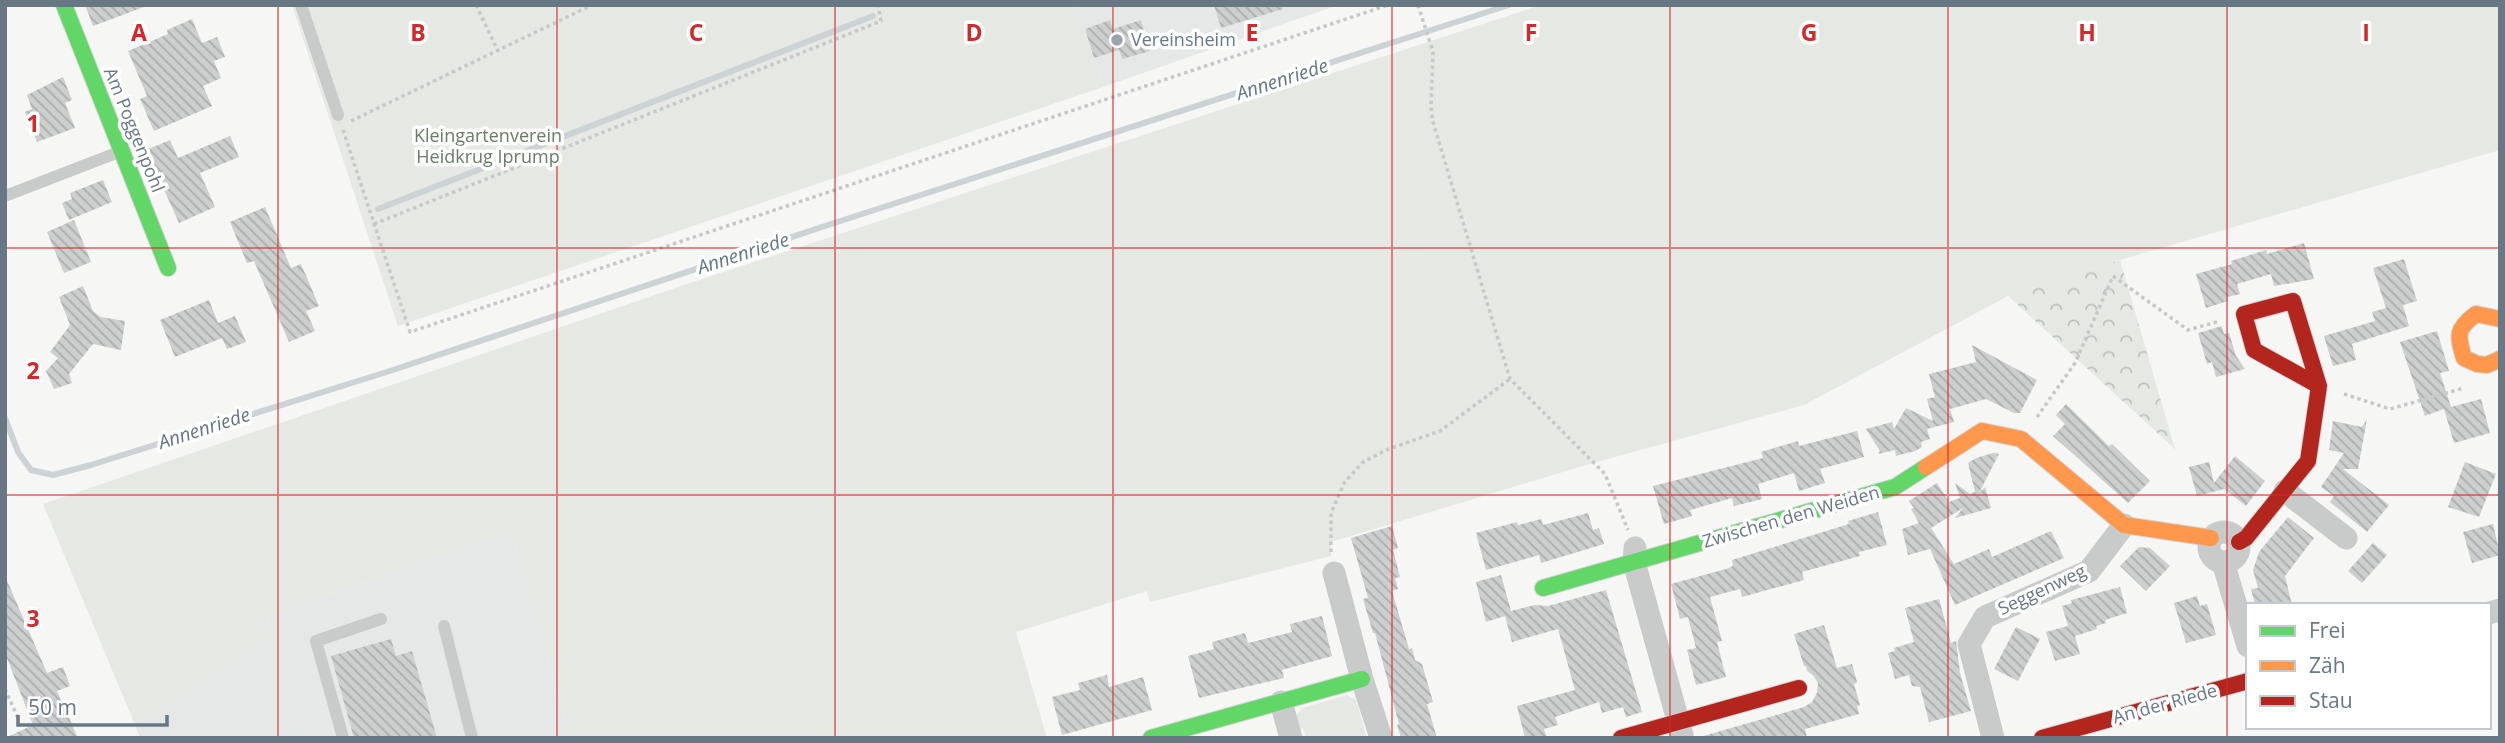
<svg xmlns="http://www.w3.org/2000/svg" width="2505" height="743" viewBox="0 0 2505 743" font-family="'Open Sans',sans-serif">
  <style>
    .built { fill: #e6e8e8 }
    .green { fill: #e5e8e3 }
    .park { fill: url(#park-crowns) }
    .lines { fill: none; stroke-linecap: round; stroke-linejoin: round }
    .stream { stroke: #ccd2d6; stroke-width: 6 }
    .building { fill: url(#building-back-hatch) }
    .fast-casing { stroke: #d3d4d5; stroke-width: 18 }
    .slow-casing { stroke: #d3d4d5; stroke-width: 18 }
    .jam-casing { stroke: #d3d4d5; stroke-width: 18 }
    .path { stroke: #c6c8c9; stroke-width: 3.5; stroke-dasharray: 3.5 3.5; stroke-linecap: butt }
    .lane { stroke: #c9caca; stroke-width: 12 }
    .street { stroke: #c9caca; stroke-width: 23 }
    .fast { stroke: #63d668; stroke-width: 16 }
    .slow { stroke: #ff974d; stroke-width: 16 }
    .jam { stroke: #b3261e; stroke-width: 16 }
    .grid { fill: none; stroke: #d62828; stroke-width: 2; stroke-opacity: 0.55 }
    .poi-dot { fill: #9aa3ac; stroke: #fff; stroke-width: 2.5 }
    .labels { text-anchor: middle; stroke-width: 7; stroke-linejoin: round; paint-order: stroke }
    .poi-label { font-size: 18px; fill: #687784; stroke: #fff; text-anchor: start }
    .street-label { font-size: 18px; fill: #687784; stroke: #fff }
    .park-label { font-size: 18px; fill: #6a7b66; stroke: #fff }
    .water-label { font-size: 19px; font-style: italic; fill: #63777f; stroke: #fff }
    .grid-label { font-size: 23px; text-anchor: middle; font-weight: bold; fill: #d62828; stroke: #fff; stroke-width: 7; stroke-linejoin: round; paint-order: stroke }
  </style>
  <defs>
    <pattern id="park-crowns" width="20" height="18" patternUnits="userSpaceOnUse" patternTransform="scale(1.75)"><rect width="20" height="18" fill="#e5e8e3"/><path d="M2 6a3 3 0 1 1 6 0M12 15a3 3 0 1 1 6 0" fill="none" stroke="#bdc1be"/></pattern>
    <pattern id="building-back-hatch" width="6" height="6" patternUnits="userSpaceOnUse" patternTransform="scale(1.75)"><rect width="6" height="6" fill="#cdcece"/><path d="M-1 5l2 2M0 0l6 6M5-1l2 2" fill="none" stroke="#aaacad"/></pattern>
  </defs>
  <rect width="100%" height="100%" fill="#f6f6f5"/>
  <!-- built -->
  <g class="built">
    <path d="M1077,5H1338L1103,87Z"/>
    <path d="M511,532L571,738H140L135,725L271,640L267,616Z"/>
  </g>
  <!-- green -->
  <g class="green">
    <path d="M292,5H1077L1103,87L398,326Z"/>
    <path d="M1541,5H2500V150L2120,260L2008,296L1804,405L1586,465L1331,542V556L1150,602L1147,591L1016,632L1047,738H571L511,532L267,616L271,640L135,725L43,504L687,284Z"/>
    <path d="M1347,695L1356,700L1367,738H1306L1303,728L1297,730L1294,719L1302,708Z"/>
  </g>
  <!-- park -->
  <path class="park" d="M2120,260L2175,449L2008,296Z"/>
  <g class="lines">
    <!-- stream -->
    <g class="stream">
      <path d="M378,209L873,16"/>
      <path d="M5,418L18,452L31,470L53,475L91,465L393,370L828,225L1509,5"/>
    </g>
  </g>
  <!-- building -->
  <g class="building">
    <path d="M85,5H143L144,7L93,26Z"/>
    <path d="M1214,5H1282L1283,9L1221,28Z"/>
    <path d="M192,19L202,43L217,37L225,57L214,61L221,78L203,86L212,106L154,131L140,99L147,96L128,51L168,34L167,30Z"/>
    <path d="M1110,20L1113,29L1141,20L1150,51L1122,59L1119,50L1094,58L1085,29Z"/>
    <path d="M63,77L72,100L65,103L75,128L37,142L25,112L32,109L27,95Z"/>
    <path d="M230,136L239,157L200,173L215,207L179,223L146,150L170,140L178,158Z"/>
    <path d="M103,180L112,202L69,220L62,203L72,199L70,193Z"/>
    <path d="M265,207L291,268L301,264L319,306L306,311L315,331L289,342L254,261L247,263L230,222Z"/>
    <path d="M74,220L91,262L64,273L47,232Z"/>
    <path d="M2304,243L2314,279L2274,286L2271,274L2237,284L2240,294L2227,297L2228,301L2206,308L2196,274L2232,264L2231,261L2266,250L2267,254Z"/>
    <path d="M2404,259L2417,301L2403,305L2409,326L2352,344L2356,360L2333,366L2324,336L2375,321L2372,312L2386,308L2373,268Z"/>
    <path d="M83,286L93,311L101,317L125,321L121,350L93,344L69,374L72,383L54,389L46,371L58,358L50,352L70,325L59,297Z"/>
    <path d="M209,300L218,323L235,316L246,342L227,349L222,338L175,357L160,320Z"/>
    <path d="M2222,326L2224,334L2229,333L2236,356L2245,369L2216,377L2212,362L2207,364L2198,333Z"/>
    <path d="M2437,331L2449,371L2440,373L2451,407L2481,399L2490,433L2454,443L2444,409L2425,416L2400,342Z"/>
    <path d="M1972,345L2037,380L2020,413H2014L1986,399L1950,409L1954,422L1927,429L1930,439L1921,442L1922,447L1915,451L1896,456L1895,450L1878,454L1880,451L1866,429L1892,422L1894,429L1906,408L1933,421L1927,399L1935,397L1929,374L1976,362Z"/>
    <path d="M2066,404L2109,446L2112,444L2150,481L2128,503L2053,436L2065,424L2056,415Z"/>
    <path d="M2367,419L2358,469H2343L2389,505L2367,532L2330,502L2334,496L2321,487L2344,453L2329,450L2333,421L2362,427Z"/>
    <path d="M1857,431L1864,457L1820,469L1825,483L1799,491L1794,473L1758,484L1762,499L1734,506L1732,498L1690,510L1692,516L1664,524L1653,486L1763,458L1761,452L1798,441L1799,446Z"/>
    <path d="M1993,453L1999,454L1979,493L1985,487L1991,508L1955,518L1963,508L1931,528L1954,564L1989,549L1992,557L2051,531L2064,558L1955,605L1930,549L1908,555L1902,529L1919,523L1911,509L1914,508L1909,501L1937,483L1949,502L1960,498L1955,483L1970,494L1975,492L1968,463L1976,458Z"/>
    <path d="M2235,456L2265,481L2246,506L2224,489L2197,496L2189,467L2209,462L2214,483Z"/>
    <path d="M2465,462L2496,474L2479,517L2448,507Z"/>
    <path d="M1878,512L1887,545L1859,552L1860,556L1802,572L1804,580L1742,597L1740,589L1710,597L1722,641L1717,642L1726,677L1696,685L1687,650L1696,648L1688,617L1680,619L1671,584L1726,569L1733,566L1732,560L1849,524L1848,521Z"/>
    <path d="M1588,513L1593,530L1599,528L1604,544L1541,563L1539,555L1486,570L1476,533L1517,522L1518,525L1541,519L1543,525Z"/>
    <path d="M2288,517L2314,538L2285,576L2292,605H2255L2251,589L2258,588L2253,570L2259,552Z"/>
    <path d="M2493,524L2500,555L2472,563L2463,532Z"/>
    <path d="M1392,526L1398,548L1393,550L1400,577L1395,578L1398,589L1392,591L1409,649L1412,648L1415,660L1422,664L1433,702L1427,704L1437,738H1401L1397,725L1399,724L1375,633H1373L1363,599L1368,598L1351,538Z"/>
    <path d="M2373,543L2387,555L2362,583L2348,571Z"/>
    <path d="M2139,547L2150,548L2170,566L2146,591L2120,566Z"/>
    <path d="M1501,575L1511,611L1535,605L1548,606L1606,590L1642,712L1626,717L1623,707L1602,713L1599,702L1555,717L1558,725L1544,729L1547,738H1525L1517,706L1575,690L1558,629L1512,642L1505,616L1486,622L1476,582Z"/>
    <path d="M5,576L47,673L63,667L70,686L57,691L78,738H5L33,725L5,653Z"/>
    <path d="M2120,587L2127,613L2105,620L2106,623L2096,626L2097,629L2075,636L2080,654L2055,661L2046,632L2068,626L2062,606L2072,603L2071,600Z"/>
    <path d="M2197,596L2200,606L2207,604L2216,635L2186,643L2174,603Z"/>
    <path d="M1939,599L1951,643L1956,641L1960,673L1971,711L1929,722L1920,687L1912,686L1909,675L1895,679L1888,653L1895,651L1894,648L1914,642L1905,608Z"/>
    <path d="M1322,616L1332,656L1282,670L1284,678L1199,698L1188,656L1214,649L1212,642L1245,633L1248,643L1292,632L1290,624Z"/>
    <path d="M1824,625L1837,668L1852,664L1857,682L1854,684L1860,705L1857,706L1859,714L1805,729L1807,738H1696L1804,707L1812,702L1817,693L1818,683L1813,675L1807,671L1806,666H1804L1794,634Z"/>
    <path d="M2016,627L2040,639L2018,681L1994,669Z"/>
    <path d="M391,639L396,656L412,651L437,738H354L331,656Z"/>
    <path d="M1107,675L1109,687L1143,677L1152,710L1062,735L1052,697L1080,690L1078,683Z"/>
  </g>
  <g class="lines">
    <!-- fast casing -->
    <g class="fast-casing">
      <g id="fast">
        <path d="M64,5L168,268"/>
        <path d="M1543,588L1895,487L1926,467"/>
        <path d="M1151,738L1362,679"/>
      </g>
    </g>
    <!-- slow casing -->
    <g class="slow-casing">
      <g id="slow">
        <path d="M2500,319L2476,314C2456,329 2457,335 2464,358L2477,364L2487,365L2500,359"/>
        <path d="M1926,467L1982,431L2021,439L2124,525L2211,538"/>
      </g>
    </g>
    <!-- jam casing -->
    <g class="jam-casing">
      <g id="jam">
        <path d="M2239,542L2246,538L2308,461L2319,386L2293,301L2244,314L2254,350L2319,386"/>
        <path d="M1621,738L1799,688"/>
        <path d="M2042,738L2248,681"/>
      </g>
    </g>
    <!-- path -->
    <g class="path">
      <path d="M476,5L498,51"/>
      <path d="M1418,5L1433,52L1431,107L1433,122L1510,379L1605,474L1628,530"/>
      <path d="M351,121L592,5"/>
      <path d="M343,130L410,332L1388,5"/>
      <path d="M374,224L881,21L878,5"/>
      <path d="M2344,394L2390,409L2464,388"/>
      <path d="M2037,417L2075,363L2113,276L2188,330L2220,321"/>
      <path d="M1331,552V513L1344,483L1363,462L1386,450L1440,431L1510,379"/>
      <path d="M5,689L18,718"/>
    </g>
    <!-- lane -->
    <g class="lane">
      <path d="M301,5L338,115"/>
      <path d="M5,196L119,152"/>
      <path d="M444,626L472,738"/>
      <path d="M343,738L316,641L381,619"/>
    </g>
    <!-- street -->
    <g class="street">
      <path d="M2285,491L2346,538"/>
      <circle cx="2224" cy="547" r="15"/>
      <path d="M1635,548L1634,562L1682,735"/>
      <path d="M2223,562L2248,646"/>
      <path d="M1334,573L1362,679L1381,738"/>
      <path d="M2489,613L2500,610"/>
      <path d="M1281,702L1291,738"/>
      <path d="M1993,738L1969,644L1985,617L2089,571L2124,525"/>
    </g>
    <!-- fast -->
    <use href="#fast" class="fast"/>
    <!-- slow -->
    <use href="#slow" class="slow"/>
    <!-- jam -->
    <use href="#jam" class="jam"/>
  </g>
  <!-- grid -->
  <path class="grid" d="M278,5V738M557,5V738M835,5V738M1113,5V738M1392,5V738M1670,5V738M1948,5V738M2227,5V738M5,248H2500M5,495H2500"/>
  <!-- markers -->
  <circle class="poi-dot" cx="1117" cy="40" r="7"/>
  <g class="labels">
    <!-- poi labels -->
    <g class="poi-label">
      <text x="1131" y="46">Vereinsheim</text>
    </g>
    <!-- street labels -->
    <g class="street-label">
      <text transform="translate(134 130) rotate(68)" y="6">Am Poggenpohl</text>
      <text transform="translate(1791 517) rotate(-16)" y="6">Zwischen den Weiden</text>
      <text transform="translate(2042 590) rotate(-25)" y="6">Seggenweg</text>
      <text transform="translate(2165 704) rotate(-15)" y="6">An der Riede</text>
    </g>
    <!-- park labels -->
    <g class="park-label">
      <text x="488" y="142">Kleingartenverein<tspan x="488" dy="21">Heidkrug Iprump</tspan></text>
    </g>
    <!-- water labels -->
    <g class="water-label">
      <text transform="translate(1282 79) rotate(-18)" y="7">Annenriede</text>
      <text transform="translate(743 253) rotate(-18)" y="7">Annenriede</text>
      <text transform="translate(204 428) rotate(-18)" y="7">Annenriede</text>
    </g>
  </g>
  <g class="grid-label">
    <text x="139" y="41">A</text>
    <text x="418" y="41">B</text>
    <text x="696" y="41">C</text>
    <text x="974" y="41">D</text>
    <text x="1252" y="41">E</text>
    <text x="1531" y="41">F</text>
    <text x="1809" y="41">G</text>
    <text x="2087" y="41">H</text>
    <text x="2366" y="41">I</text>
    <text x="33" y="132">1</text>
    <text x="33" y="379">2</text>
    <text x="33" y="627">3</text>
  </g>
  <!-- border -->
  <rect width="2505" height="743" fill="none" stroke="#687784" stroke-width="14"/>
  <!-- legend -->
  <rect x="2246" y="603" width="245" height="126" fill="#ffffff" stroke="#c3c9ce" stroke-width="2"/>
  <rect x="2260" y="626" width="35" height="10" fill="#63d668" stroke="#c3c9ce" stroke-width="2"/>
  <text x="2309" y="638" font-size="21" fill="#687784">Frei</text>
  <rect x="2260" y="661" width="35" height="10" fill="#ff974d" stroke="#c3c9ce" stroke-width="2"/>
  <text x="2309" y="673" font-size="21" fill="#687784">Zäh</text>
  <rect x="2260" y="696" width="35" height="10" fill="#b3261e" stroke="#c3c9ce" stroke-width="2"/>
  <text x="2309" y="708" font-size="21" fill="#687784">Stau</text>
  <!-- scale -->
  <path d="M18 715v10h149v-10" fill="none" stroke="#687784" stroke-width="3.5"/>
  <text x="28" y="715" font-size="21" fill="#687784" stroke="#ffffff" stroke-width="5" paint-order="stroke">50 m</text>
</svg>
